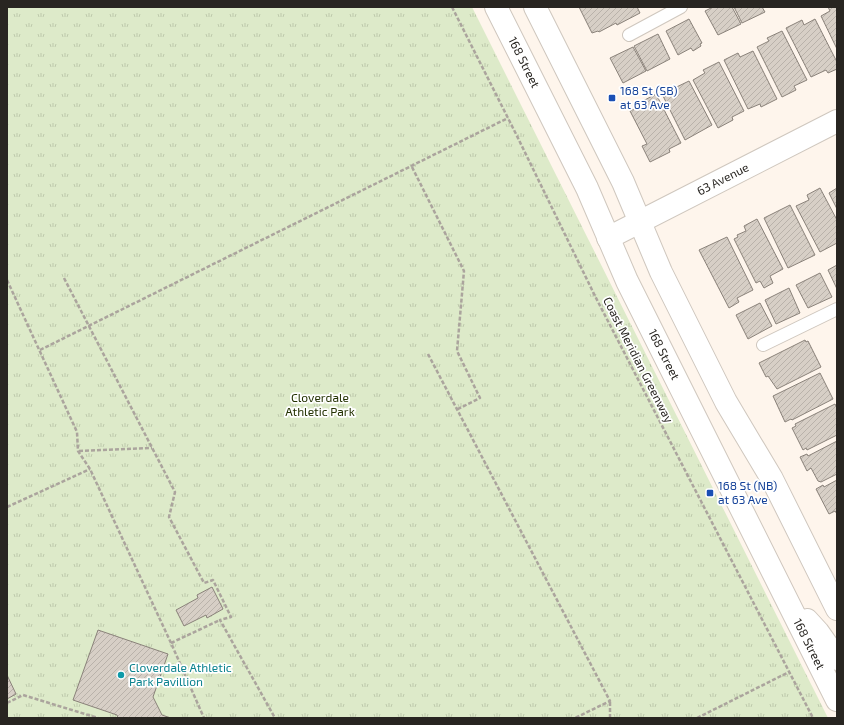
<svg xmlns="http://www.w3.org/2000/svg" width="844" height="725" viewBox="0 0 844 725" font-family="'Exo 2',sans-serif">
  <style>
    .park { fill: url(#park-tufts) }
    .building { fill: url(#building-hatch); stroke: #8a827a }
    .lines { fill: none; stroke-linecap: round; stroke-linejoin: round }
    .service-casing { stroke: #cfc7be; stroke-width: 14 }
    .tertiary-casing { stroke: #cfc7be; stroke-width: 24 }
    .secondary-casing { stroke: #cfc7be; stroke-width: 24 }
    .path { stroke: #aba49d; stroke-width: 2.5; stroke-dasharray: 4 2; stroke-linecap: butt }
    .service { stroke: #fff; stroke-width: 12 }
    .tertiary { stroke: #fff; stroke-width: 22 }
    .secondary { stroke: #fff; stroke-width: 22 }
    .transit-dot { fill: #1a4fb4; stroke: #fff; stroke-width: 1.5 }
    .culture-dot { fill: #0f9aa8; stroke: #fff; stroke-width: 1.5 }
    .labels { text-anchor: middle; stroke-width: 3.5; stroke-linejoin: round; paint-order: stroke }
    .street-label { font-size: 12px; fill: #282521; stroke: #fff }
    .transit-label { font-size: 12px; fill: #164399; stroke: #fff; text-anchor: start }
    .park-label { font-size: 12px; fill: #243202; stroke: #fff }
    .culture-label { font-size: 12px; fill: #0d838f; stroke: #fff; text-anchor: start }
  </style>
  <defs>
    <pattern id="park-tufts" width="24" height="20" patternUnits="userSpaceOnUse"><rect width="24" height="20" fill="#ddeac9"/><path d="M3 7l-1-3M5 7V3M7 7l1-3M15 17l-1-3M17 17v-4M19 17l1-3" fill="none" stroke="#bec9ac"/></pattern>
    <pattern id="building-hatch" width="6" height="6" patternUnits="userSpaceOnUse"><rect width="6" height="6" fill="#d7cfc6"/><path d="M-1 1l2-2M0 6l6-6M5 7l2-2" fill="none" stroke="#b9b2aa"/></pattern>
  </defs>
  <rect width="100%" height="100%" fill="#fef5ec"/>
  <!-- park -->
  <path class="park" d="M7,7H472L828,718H7Z"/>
  <!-- building -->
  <g class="building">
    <path d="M579,7H637L640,13L617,25L616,23L599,32L598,31L592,33Z"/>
    <path d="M713,7H732L741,24L718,35L705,11Z"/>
    <path d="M734,7H762L765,12L742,23Z"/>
    <path d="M828,7H837V49L821,16L830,11Z"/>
    <path d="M689,19L702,43L700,44L701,46L693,51L691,48L678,55L666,31Z"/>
    <path d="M815,19L837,62V69L828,73L826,70L811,77L786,28L802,20L804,25Z"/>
    <path d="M782,31L807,80L794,86L796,90L782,97L757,47L769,41L767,38Z"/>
    <path d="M658,34L670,59L647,71L634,46Z"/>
    <path d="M633,47L646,71L623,83L610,58Z"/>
    <path d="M753,51L777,99L761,107L760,104L748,109L724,60L738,53L740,57Z"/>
    <path d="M719,62L744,111L732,117L733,120L718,128L693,80L705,73L703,70Z"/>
    <path d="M689,81L712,125L685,140L662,94Z"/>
    <path d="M656,94L681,143L669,149L670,152L650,162L642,146L647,144L630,111L643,105L641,102Z"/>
    <path d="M820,188L837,220V243L820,252L796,206L809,200L807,195Z"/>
    <path d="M837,188V209L829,193Z"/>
    <path d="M790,205L815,255L788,268L764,218Z"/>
    <path d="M757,219L783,269L770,276L773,283L764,288L760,281L756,283L734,239L738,237L737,235L746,231L744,226Z"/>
    <path d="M727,237L753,290L737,298L739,302L729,308L699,250Z"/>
    <path d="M837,265V289L828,270Z"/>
    <path d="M820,273L832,297L808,308L796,285Z"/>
    <path d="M789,288L800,313L776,324L765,300Z"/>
    <path d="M760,303L772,326L748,339L736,315Z"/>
    <path d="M805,340L806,342L808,341L821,367L777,389L768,376L766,377L759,363Z"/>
    <path d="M820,373L833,399L792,420L791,419L785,422L773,396Z"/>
    <path d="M835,404L837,408V435L807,450L806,448L803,450L792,428L796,426L795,424Z"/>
    <path d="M837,441V474L821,482L818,481L811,468L807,471L800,457L807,454L808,456Z"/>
    <path d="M837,480V514L835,511L829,514L816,489L823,485L824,487Z"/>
    <path d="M212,587L223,609L207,618L206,615L184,626L176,610L198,598L197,595Z"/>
    <path d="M98,630L168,654L153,697L162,715L171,718H118L117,715L73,700Z"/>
    <path d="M7,675L16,694L7,699Z"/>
  </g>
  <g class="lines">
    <!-- service casing -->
    <g class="service-casing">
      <g id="service">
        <path d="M629,35L681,7"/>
        <path d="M763,345L837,309"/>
      </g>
    </g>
    <!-- tertiary casing -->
    <g class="tertiary-casing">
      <g id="tertiary">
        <path id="s1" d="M608,238L837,121"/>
      </g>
    </g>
    <!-- secondary casing -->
    <g class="secondary-casing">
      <g id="secondary">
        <path id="s2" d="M496,7L587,188L627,281L837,700"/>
        <path d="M535,7L623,182L661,272L726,402L772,479L837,609"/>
        <path d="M807,620L818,632L837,659"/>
      </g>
    </g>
    <!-- path -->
    <g class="path">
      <path d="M452,7L516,134L595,296L813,718"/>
      <path d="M412,167L464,271L457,351L480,398L456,410"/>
      <path d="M64,278L175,492L169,517L204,583L213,580L231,617L220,620L275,718"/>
      <path d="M7,280L77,432L78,451L90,469L171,643L204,718"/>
      <path d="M40,350L508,118"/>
      <path d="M428,354L610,701L575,718"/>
      <path d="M79,451L152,448"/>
      <path d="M7,507L90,469"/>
      <path d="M171,643L220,620"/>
      <path d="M7,703L23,695L98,718"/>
      <path d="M610,718V701"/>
      <path d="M697,718L789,672"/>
    </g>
    <!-- service -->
    <use href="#service" class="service"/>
    <!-- tertiary -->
    <use href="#tertiary" class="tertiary"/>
    <!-- secondary -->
    <use href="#secondary" class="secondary"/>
  </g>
  <!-- markers -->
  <g class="transit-dot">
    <rect x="608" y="94" width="8" height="8" rx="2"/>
    <rect x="706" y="489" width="8" height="8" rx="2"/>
  </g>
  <circle class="culture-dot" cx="121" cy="675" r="4"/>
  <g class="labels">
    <!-- street labels -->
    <g class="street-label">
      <text dy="4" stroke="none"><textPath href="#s2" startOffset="62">168 Street</textPath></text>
      <text dy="4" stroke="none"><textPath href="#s1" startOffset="129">63 Avenue</textPath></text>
      <text dy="4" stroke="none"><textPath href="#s2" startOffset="386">168 Street</textPath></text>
      <text transform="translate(638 360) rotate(63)" y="4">Coast Meridian Greenway</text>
      <text dy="4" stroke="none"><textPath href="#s2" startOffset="710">168 Street</textPath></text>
    </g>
    <!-- transit labels -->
    <g class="transit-label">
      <text x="620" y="95">168 St (SB)<tspan x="620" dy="14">at 63 Ave</tspan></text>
      <text x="718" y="490">168 St (NB)<tspan x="718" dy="14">at 63 Ave</tspan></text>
    </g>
    <!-- park labels -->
    <g class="park-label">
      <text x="320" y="402">Cloverdale<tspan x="320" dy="14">Athletic Park</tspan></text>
    </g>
    <!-- culture labels -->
    <g class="culture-label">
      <text x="129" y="672">Cloverdale Athletic<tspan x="129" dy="14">Park Pavillion</tspan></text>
    </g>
  </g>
  <!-- border -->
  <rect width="844" height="725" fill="none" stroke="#282521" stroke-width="16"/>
</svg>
